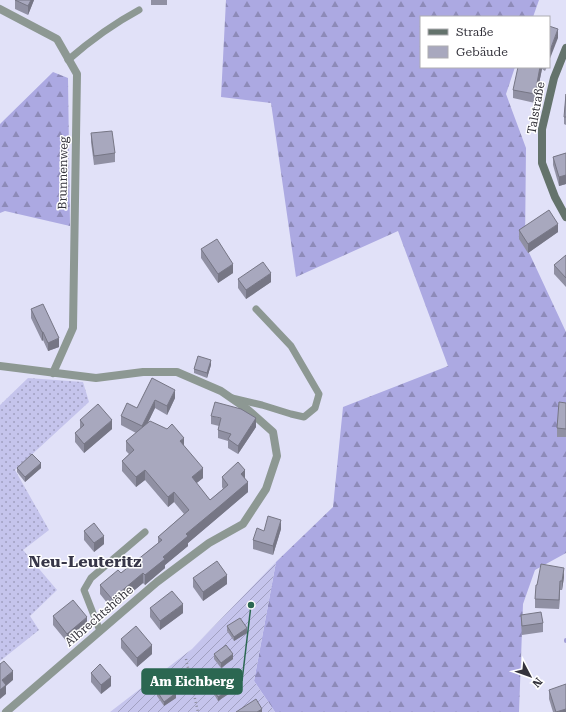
<svg xmlns="http://www.w3.org/2000/svg" width="566" height="712" viewBox="0 0 566 712" font-family="'Roboto Serif',serif">
  <style>
    .grass { fill: url(#grass-dots) }
    .forest { fill: url(#forest-firs) }
    .garden { fill: url(#garden-furrows) }
    .lines { fill: none; stroke-linecap: round; stroke-linejoin: round }
    .stream { stroke: #a09dd5; stroke-width: 4 }
    .path { stroke: #8b8b9b; stroke-width: 2.5; stroke-dasharray: 1 3; stroke-linecap: butt }
    .lane { stroke: #8d9893; stroke-width: 7 }
    .street { stroke: #8d9893; stroke-width: 8 }
    .secondary { stroke: #64736c; stroke-width: 8 }
    .wall { fill: #9090a3 }
    .shaded-wall { fill: #767685 }
    .building { fill: #a8a8be; stroke: #767685 }
    .labels { text-anchor: middle; stroke-width: 3; stroke-linejoin: round; paint-order: stroke }
    .street-label { font-size: 12px; fill: #34333c; stroke: #fff }
    .district-label { font-size: 16px; font-weight: bold; fill: #373648; stroke: #fff }
    .leader { fill: none; stroke: #2b6751; stroke-width: 1.5 }
    .callout-dot { fill: #2b6751; stroke: #fff; stroke-width: 1.5 }
    .callout { fill: #2b6751; stroke: #2b6751; stroke-width: 1.5 }
    .callout-label { font-size: 13px; text-anchor: middle; font-weight: bold; fill: #fff }
  </style>
  <defs>
    <pattern id="grass-dots" width="8" height="8" patternUnits="userSpaceOnUse"><rect width="8" height="8" fill="#c5c4ec"/><path d="M2 2h.1M6 6h.1" fill="none" stroke="#a1a0c0" stroke-width="1.8" stroke-linecap="round"/></pattern>
    <pattern id="forest-firs" width="22" height="20" patternUnits="userSpaceOnUse"><rect width="22" height="20" fill="#aca9e2"/><path d="M5 1l3.5 6h-7zM16 11l3.5 6h-7z" fill="#8d8ab8"/></pattern>
    <pattern id="garden-furrows" width="10" height="10" patternUnits="userSpaceOnUse"><rect width="10" height="10" fill="#c5c4ec"/><path d="M-1 1l2-2M0 10L10 0M9 11l2-2" fill="none" stroke="#a1a0c0"/></pattern>
  </defs>
  <rect width="100%" height="100%" fill="#e1e1f8"/>
  <!-- grass -->
  <path class="grass" d="M28,378L83,382L89,402L15,470L49,530L23,550L57,590L30,616L39,630L0,661V405Z"/>
  <!-- forest -->
  <g class="forest">
    <path d="M226,0H539L533,17H421V67H515L506,94L526,148L525,244L566,332V553L535,570L523,604L519,712H275L254,681L276,562L333,507L343,407L448,366L398,231L296,277L271,103L221,97Z"/>
    <path d="M53,72L68,78L70,226L5,211L0,213V124Z"/>
  </g>
  <!-- garden -->
  <path class="garden" d="M276,562L254,681L275,712H110L192,649Z"/>
  <g class="lines">
    <!-- stream -->
    <path class="stream" d="M566,640V641"/>
    <!-- path -->
    <path class="path" d="M186,659L198,712"/>
    <!-- lane -->
    <g class="lane">
      <path d="M68,60C91,40 113,24 139,10"/>
      <path d="M232,398L262,405L291,414L304,417L315,408L319,394L291,346L256,309"/>
      <path d="M100,631L84,590L91,578L145,532"/>
    </g>
    <!-- street -->
    <g class="street">
      <path d="M0,9L57,39L77,74L73,328L53,373"/>
      <path d="M0,366L96,378L143,372H177L221,391L247,409L273,432L277,456L266,489L243,524L209,543L157,582L6,712"/>
    </g>
    <!-- secondary -->
    <path class="secondary" d="M566,48L554,78L542,129V163L555,197L566,217"/>
  </g>
  <!-- wall -->
  <g class="wall">
    <path d="M15,0H34L28,15L15,9Z"/>
    <rect x="151" y="0" width="16" height="5"/>
    <path d="M527,67H547L545,71L542,69L535,103L513,98V90Z"/>
    <path d="M566,94V125L564,124V117Z"/>
    <path d="M91,133L115,153V162L94,165L91,142Z"/>
    <path d="M566,153V184L559,186L553,165V157Z"/>
    <path d="M519,230L558,232L528,253L519,239Z"/>
    <path d="M201,249L233,273L218,283L201,258Z"/>
    <path d="M566,255V287L554,274V265Z"/>
    <path d="M238,279L271,282L246,299L238,288Z"/>
    <path d="M31,309L59,347L48,351L43,340L42,341L31,318Z"/>
    <path d="M211,365L207,378L194,373V369Z"/>
    <path d="M152,378L175,398L167,415L155,408L148,422L184,446L203,478L196,483L210,500L223,489L222,487V477L245,479L248,492L221,515L188,543V546L165,565V568L145,585L143,583L112,609L100,594V585L121,573L158,543V537L184,514L174,502L168,507L145,480L136,487L122,471V461L129,454L126,451V441L136,433L121,425V416L137,408Z"/>
    <path d="M566,403V437H557V428Z"/>
    <path d="M211,416L256,427L238,454L228,448V441L218,438V430L219,426L211,424Z"/>
    <path d="M80,420L112,429L84,453L75,442V433L80,429Z"/>
    <path d="M17,468H41L25,482L17,472Z"/>
    <path d="M281,529L273,555L253,549V540L264,531Z"/>
    <path d="M84,531L104,544L94,552L84,540Z"/>
    <path d="M564,577L562,590H560L559,609L535,608V599L537,585Z"/>
    <path d="M193,578L227,584L203,601L193,587Z"/>
    <path d="M150,608L183,613L160,630L150,617Z"/>
    <path d="M521,615L543,623V632L522,635L521,624Z"/>
    <path d="M53,616L87,626L67,642L53,625Z"/>
    <path d="M227,626L247,633L234,641L227,631Z"/>
    <path d="M121,639L152,654L137,667L121,648Z"/>
    <path d="M214,654L233,659L221,668L214,659Z"/>
    <path d="M91,673L111,686L101,694L91,682Z"/>
    <path d="M212,687L230,693L218,701L212,691Z"/>
    <path d="M549,690L566,712H553L549,699Z"/>
    <path d="M157,691L176,698L164,706L157,696Z"/>
  </g>
  <!-- shaded-wall -->
  <g class="shaded-wall">
    <path d="M31,0H34L28,15V6Z"/>
    <path d="M558,29V38L549,61V53Z"/>
    <path d="M540,67H542V69L535,103V94Z"/>
    <path d="M566,175V184L559,186V177Z"/>
    <path d="M558,224V232L528,253V244Z"/>
    <path d="M233,264V273L218,283V274Z"/>
    <path d="M271,273V282L246,299V290Z"/>
    <path d="M42,332H43V340L42,341Z"/>
    <path d="M59,338V347L48,351V343Z"/>
    <path d="M211,360V365L207,378V373Z"/>
    <path d="M175,390V398L167,415V406Z"/>
    <path d="M155,400V408L142,435V426Z"/>
    <path d="M256,418V427L238,454V446Z"/>
    <path d="M112,420V429L84,453V444Z"/>
    <path d="M184,438V448L180,441Z"/>
    <path d="M41,463V468L25,482V477Z"/>
    <path d="M203,468V478L192,487V477Z"/>
    <path d="M145,470V480L136,487V477Z"/>
    <path d="M245,470V480L241,474Z"/>
    <path d="M248,482V492L221,515L188,543V546L165,565V568L145,585V575L186,534Z"/>
    <path d="M174,492V502L168,507V497Z"/>
    <path d="M281,520V529L273,555V546Z"/>
    <path d="M104,536V544L94,552V543Z"/>
    <path d="M564,568V577L562,590V581Z"/>
    <path d="M143,573V583L112,609V599Z"/>
    <path d="M227,575V584L203,601V592Z"/>
    <path d="M560,581V590L559,609V600Z"/>
    <path d="M183,604V613L160,630V621Z"/>
    <path d="M87,617V626L67,642V634Z"/>
    <path d="M247,628V633L234,641V637Z"/>
    <path d="M152,645V654L137,667V658Z"/>
    <path d="M233,654V659L221,668V663Z"/>
    <path d="M13,671V680L6,686V694L0,699V690L2,680Z"/>
    <path d="M111,677V686L101,694V685Z"/>
    <path d="M230,689V693L218,701V697Z"/>
    <path d="M176,693V698L164,706V702Z"/>
    <path d="M262,709V712H257Z"/>
    <path d="M566,709V712H557Z"/>
  </g>
  <!-- building -->
  <g class="building">
    <path d="M15,0H31L28,6Z"/>
    <path d="M549,26L558,29L549,53Z"/>
    <path d="M518,67H540L535,94L513,90Z"/>
    <path d="M566,94V117H564Z"/>
    <path d="M112,131L115,153L94,156L91,133Z"/>
    <path d="M566,153V175L559,177L553,157Z"/>
    <path d="M549,210L558,224L528,244L519,230Z"/>
    <path d="M217,239L233,264L218,274L201,249Z"/>
    <path d="M566,255V278L554,265Z"/>
    <path d="M263,262L271,273L246,290L238,279Z"/>
    <path d="M43,304L59,338L48,343L43,332H42L31,309Z"/>
    <path d="M198,356L211,360L207,373L194,369Z"/>
    <path d="M152,378L175,390L167,406L155,400L142,426L121,416L127,403L137,408Z"/>
    <path d="M215,402L241,409L256,418L238,446L228,439L231,434L218,430L221,418L211,416Z"/>
    <path d="M559,402L566,403V429L557,428Z"/>
    <path d="M98,404L112,420L84,444L75,433L84,425L80,420Z"/>
    <path d="M150,421L167,429L172,424L184,438L180,441L203,468L192,477L210,500L228,485L222,477L238,462L245,470L241,474L248,482L221,505L186,534L188,536L163,557L165,559L145,575L143,573L112,599L100,585L118,570L121,573L162,540L158,537L189,510L174,492L168,497L145,470L136,477L122,461L134,450L126,441Z"/>
    <path d="M32,454L41,463L25,477L17,468Z"/>
    <path d="M268,516L281,520L273,546L253,540L257,528L264,531Z"/>
    <path d="M94,523L104,536L94,543L84,531Z"/>
    <path d="M217,561L227,575L203,592L193,578Z"/>
    <path d="M541,564L564,568L562,581H560L559,600L535,599L536,585H537Z"/>
    <path d="M172,591L183,604L160,621L150,608Z"/>
    <path d="M73,600L87,617L67,634L53,616Z"/>
    <path d="M541,612L543,623L522,626L521,615Z"/>
    <path d="M240,618L247,628L234,637L227,626Z"/>
    <path d="M136,626L152,645L137,658L121,639Z"/>
    <path d="M226,645L233,654L221,663L214,654Z"/>
    <path d="M4,661L13,671L2,680L6,685L0,690V664Z"/>
    <path d="M100,664L111,677L101,685L91,673Z"/>
    <path d="M224,679L230,689L218,697L212,687Z"/>
    <path d="M170,683L176,693L164,702L157,691Z"/>
    <path d="M566,684V709L556,712L549,690Z"/>
    <path d="M256,699L262,709L257,712H236Z"/>
  </g>
  <g class="labels">
    <!-- street labels -->
    <g class="street-label">
      <text transform="translate(536 108) rotate(-80)" y="4">Talstraße</text>
      <text transform="translate(63 173) rotate(-89)" y="4">Brunnenweg</text>
      <text transform="translate(99 616) rotate(-41)" y="4">Albrechtshöhe</text>
    </g>
    <!-- district labels -->
    <g class="district-label">
      <text x="85" y="567">Neu-Leuteritz</text>
    </g>
  </g>
  <!-- callouts -->
  <path class="leader" d="M251 605L242 681"/>
  <circle class="callout-dot" cx="251" cy="605" r="4"/>
  <rect class="callout" x="142" y="669" width="100" height="25" rx="4"/>
  <g class="callout-label">
    <text x="192" y="686">Am Eichberg</text>
  </g>
  <!-- legend -->
  <rect x="420" y="16" width="130" height="52" fill="#ffffff" stroke="#aeadb1"/>
  <rect x="428" y="29" width="20" height="6" fill="#64736c" stroke="#aeadb1"/>
  <text x="456" y="36" font-size="12" fill="#34333c">Straße</text>
  <rect x="428" y="46" width="20" height="12" fill="#a8a8be" stroke="#aeadb1"/>
  <text x="456" y="56" font-size="12" fill="#34333c">Gebäude</text>
  <!-- north arrow -->
  <g transform="translate(530 676) rotate(131)" stroke="#ffffff" stroke-width="3" paint-order="stroke">
  <path d="M0-3L7 15L0 10L-7 15Z" fill="#34333c"/>
  <text y="-6" font-size="11" font-weight="bold" text-anchor="middle" fill="#34333c">N</text>
  </g>
</svg>
